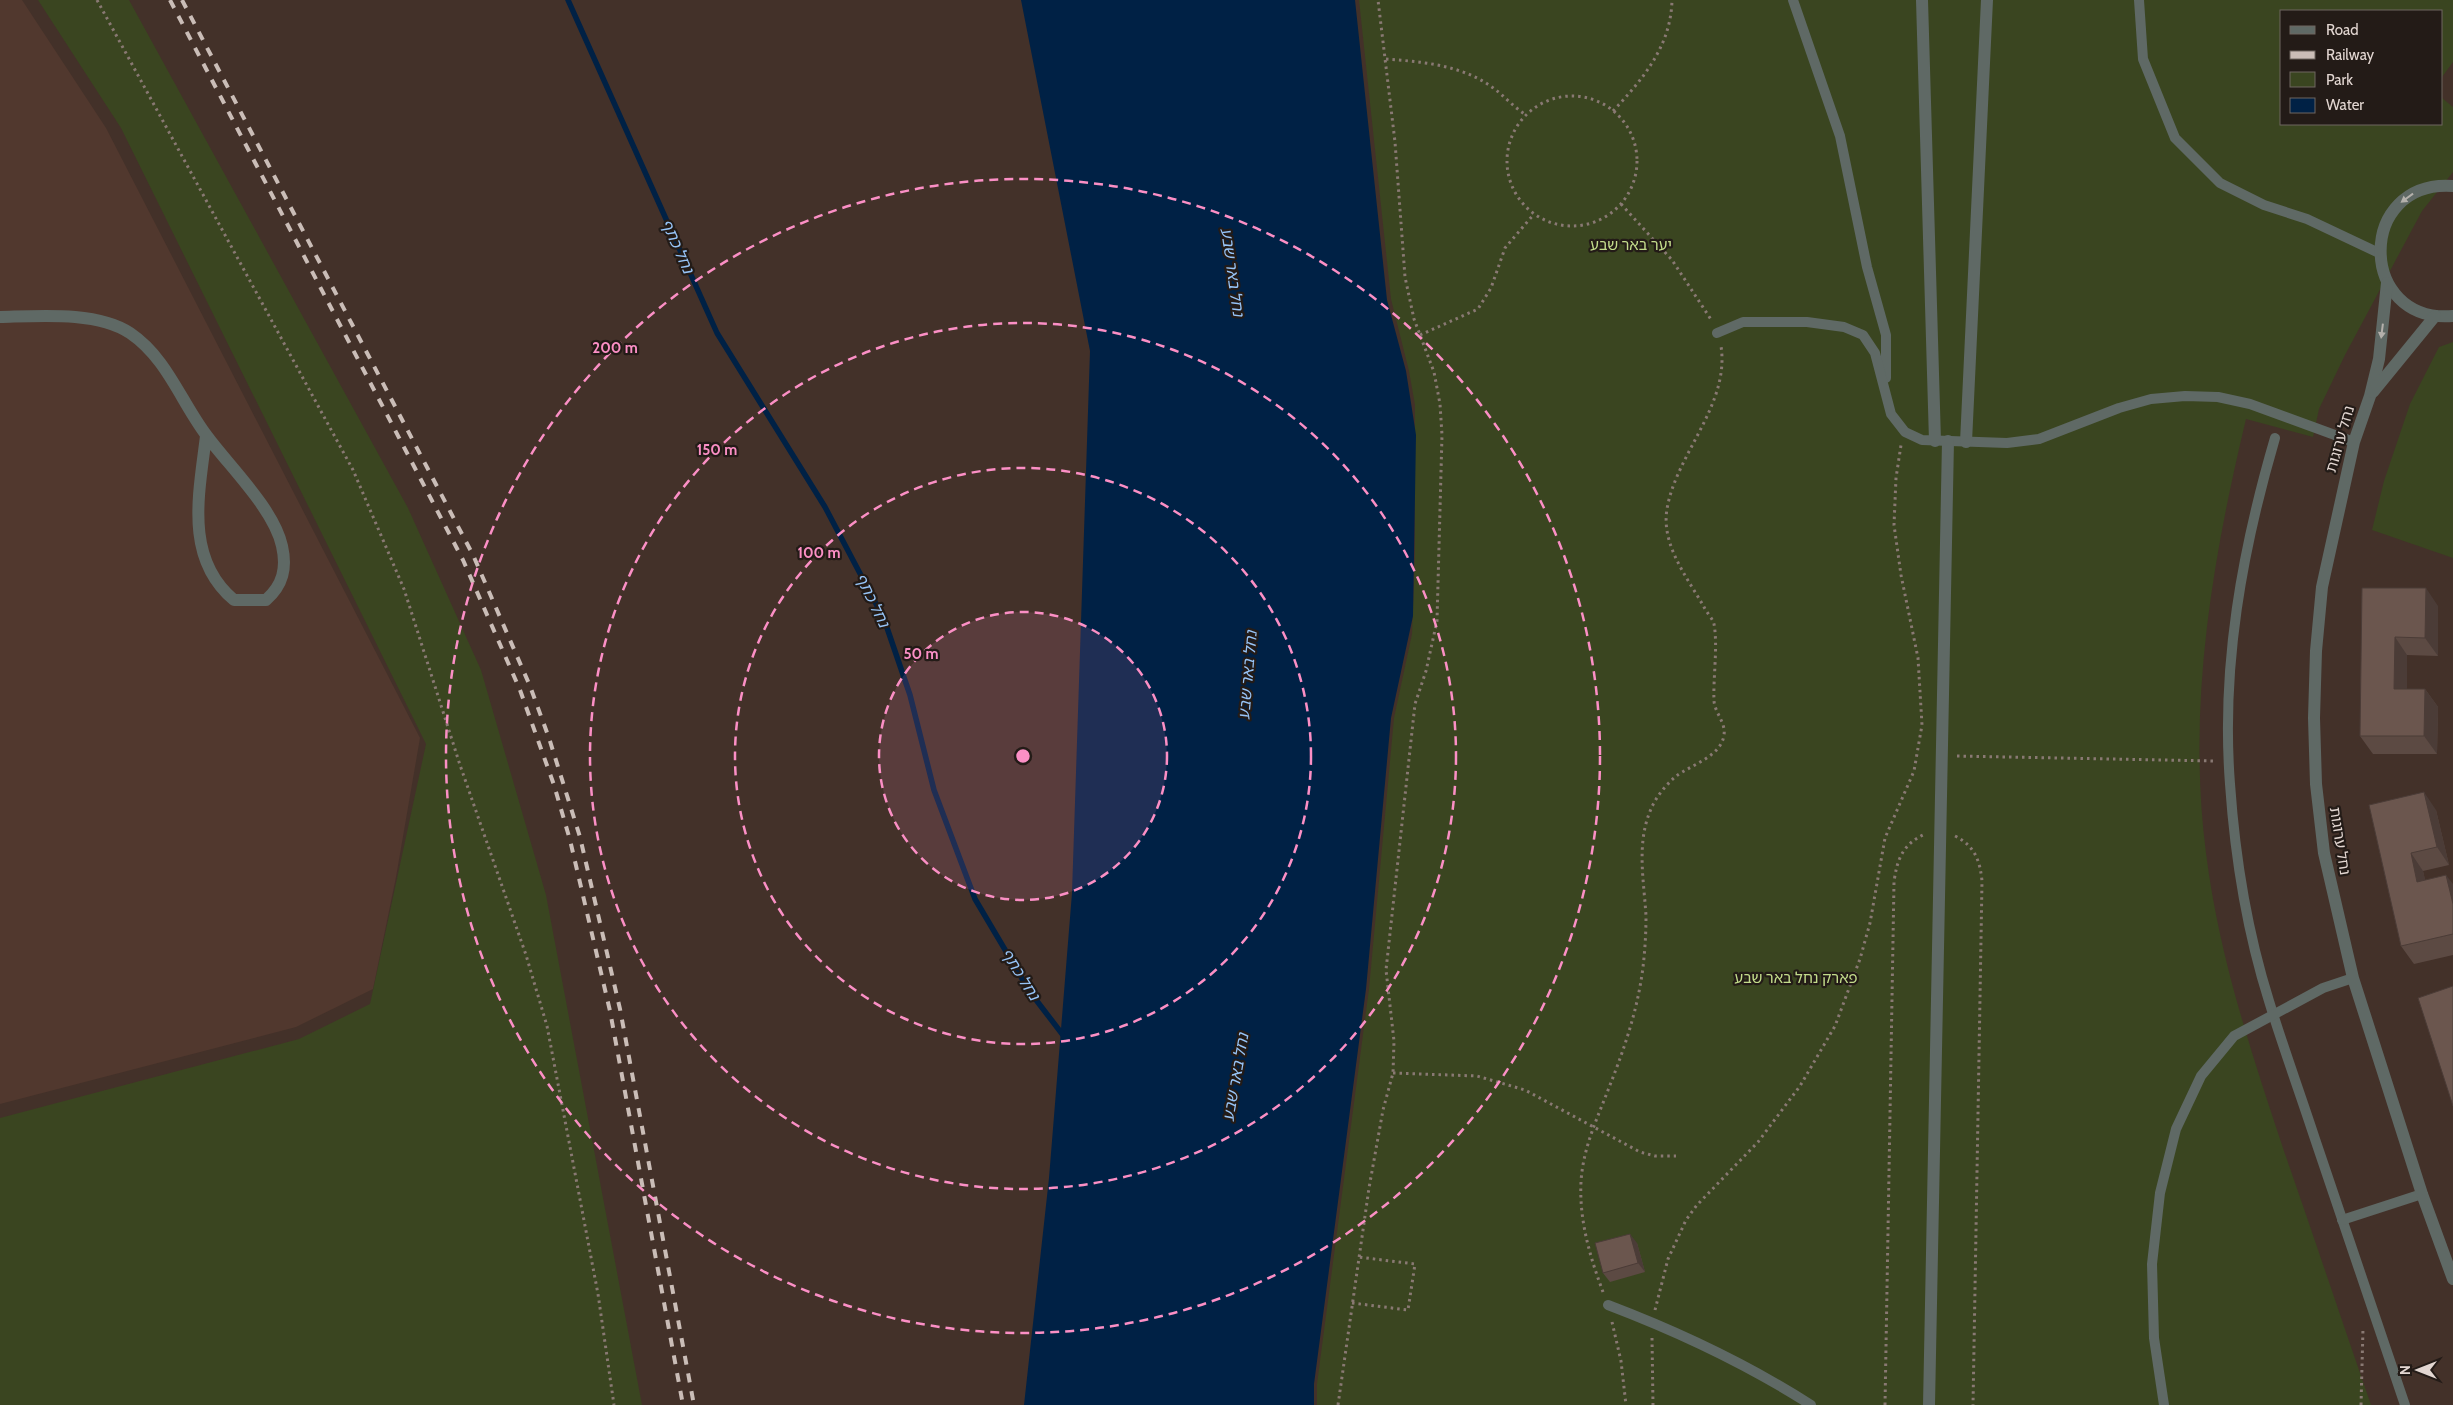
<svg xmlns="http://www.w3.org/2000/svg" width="2453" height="1405" viewBox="0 0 2453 1405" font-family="Cabin,'Noto Sans Hebrew',sans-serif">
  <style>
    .built { fill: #51382e }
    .green { fill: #3a4520 }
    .water { fill: #002145 }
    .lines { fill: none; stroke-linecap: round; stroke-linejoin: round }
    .stream { stroke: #002145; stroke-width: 5.5 }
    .path { stroke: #897973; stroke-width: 3; stroke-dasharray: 2.5 4; stroke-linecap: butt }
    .service { stroke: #5f6965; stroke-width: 10 }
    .pedestrian { stroke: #5f6965; stroke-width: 12 }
    .minor { stroke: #5f6965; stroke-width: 12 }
    .tertiary { stroke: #5f6965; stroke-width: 12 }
    .rail { stroke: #cabdb7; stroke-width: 4; stroke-dasharray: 9 9; stroke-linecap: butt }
    .wall { fill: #5c4a43 }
    .shaded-wall { fill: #4b3c37 }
    .building { fill: #6b564e; stroke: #4b3c37 }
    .oneway { fill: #b4b0ab }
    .ring { fill: none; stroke: #fb8fc5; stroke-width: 2.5; stroke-dasharray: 9 6 }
    .labels { text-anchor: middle; stroke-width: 4.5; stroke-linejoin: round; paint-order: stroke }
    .park-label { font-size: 15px; fill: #c3dc8b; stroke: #231b17 }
    .street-label { font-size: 15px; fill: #e2d6d1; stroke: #231b17 }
    .water-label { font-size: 16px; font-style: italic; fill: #97c4f7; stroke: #231b17 }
    .centre { fill: #fb8fc5; stroke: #231b17; stroke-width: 2.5 }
    .ring-label { font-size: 15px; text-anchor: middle; font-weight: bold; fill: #fb8fc5; stroke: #231b17; stroke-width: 4.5; stroke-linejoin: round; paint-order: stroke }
  </style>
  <rect width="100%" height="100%" fill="#433129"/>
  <!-- built -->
  <path class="built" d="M0,0H22L106,128L420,738L396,877L373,989L296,1027L0,1104Z"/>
  <!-- green -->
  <g class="green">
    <path d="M38,0H129L408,508L481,670L546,895L642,1405H0V1118L299,1039L370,1004L426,744L121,128Z"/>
    <path d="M1359,0H2453V62L2442,77V11H2282V124H2442V98L2453,107V172L2422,211L2345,355L2319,409L2313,437L2246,419C2212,561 2187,707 2206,853C2219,957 2252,1055 2285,1154C2314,1237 2342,1321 2371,1405H1317V1384L1369,989L1394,718L1412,634L1415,558V405L1409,371L1391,299Z"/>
    <path d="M2453,342V558L2372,530L2384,481L2410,404L2439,347Z"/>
  </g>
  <!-- water -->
  <path class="water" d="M1021,0H1355L1387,300L1406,371L1416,435L1413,616L1391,718L1366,989L1314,1384V1405H1024L1049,1178L1072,893L1090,351Z"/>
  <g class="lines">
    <!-- stream -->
    <path class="stream" d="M568,0L717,333L825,507L884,619L910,695L934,790L975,899L1030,992L1066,1039"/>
    <!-- path -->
    <g class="path">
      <path d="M97,0L353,470L404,589L460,765L526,955L547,1026L598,1294L614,1405"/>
      <path d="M1386,59C1424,62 1464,65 1496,90C1506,98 1515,108 1526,115"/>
      <circle cx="1572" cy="161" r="65"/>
      <path d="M1613,111C1643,79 1671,46 1672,0"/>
      <path d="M1621,204L1672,260L1712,321"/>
      <path d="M1420,335L1478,309L1491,288L1505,248L1534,214"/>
      <path d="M1957,756L2216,761"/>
      <path d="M1955,836C1975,846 1980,861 1982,881L1973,1405"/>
      <path d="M1393,1073L1477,1076L1525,1090L1640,1152L1655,1156H1676"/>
      <path d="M1603,1292C1590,1257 1579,1220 1581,1182C1583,1147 1598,1117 1610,1085C1625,1047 1638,1008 1643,967C1645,950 1646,933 1646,916C1644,881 1636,843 1651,809C1656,797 1665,786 1675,777C1690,765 1721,757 1724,735C1726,723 1715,713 1714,701C1713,678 1718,646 1714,624C1713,619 1707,613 1704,607C1687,577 1661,545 1667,509C1676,454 1730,405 1721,346"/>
      <path d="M1352,1303L1408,1310L1415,1264L1358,1257"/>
      <path d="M1655,1310L1668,1259L1686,1220L1697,1205L1758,1142L1800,1086L1835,1026L1860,959L1870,923L1885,838L1914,771L1922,725L1918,658L1901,575L1894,525L1896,478L1901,445"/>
      <path d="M1612,1322L1621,1361L1626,1405"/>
      <path d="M1652,1338L1653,1405"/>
      <path d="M1338,1405L1369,1188L1383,1110L1393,1073L1394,1041L1386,970L1415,704L1426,671L1437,621L1442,435L1440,404L1434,372L1414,319L1405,277L1395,142L1378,0"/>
      <path d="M1885,1405L1894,882C1897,859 1903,844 1925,834"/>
      <path d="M2361,1405L2363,1328"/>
    </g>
    <!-- service -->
    <g class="service">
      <path d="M1793,0L1840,136L1867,267L1886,335V378"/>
      <path d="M2139,0L2143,59L2175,138L2220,183L2264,205L2307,219L2379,253"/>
      <path d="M1717,333L1743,322H1807L1844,327L1863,335L1875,353L1891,414L1905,432L1922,440L2007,443L2039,439L2119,408L2151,399L2185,396L2218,397L2250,404L2354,442"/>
      <path d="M2275,438C2242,551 2221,666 2230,784C2235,857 2247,931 2269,1001C2283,1047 2300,1093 2315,1139C2345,1228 2375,1316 2405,1405"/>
      <path d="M2342,1220L2422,1194"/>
      <path d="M1608,1305C1679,1332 1747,1364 1811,1405"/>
      <path d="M2164,1405L2154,1338L2152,1264L2160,1193L2176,1129L2201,1076L2234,1036L2323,988L2353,978"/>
    </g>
    <!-- pedestrian -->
    <g class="pedestrian">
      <path d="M1922,0L1935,441"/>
      <path d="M1966,442L1987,0"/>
      <path d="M1929,1405L1948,441"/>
    </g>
    <!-- minor -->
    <path class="minor" d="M0,317C39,316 97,311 130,333C167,358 181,402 207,436C229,466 274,509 282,546C287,568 283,585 266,600H234C184,558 199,494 206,436"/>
    <!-- tertiary -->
    <g class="tertiary">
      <path d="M2453,186C2356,179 2357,324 2453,316"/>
      <path d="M2387,283L2379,359L2370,396L2354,442L2322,587L2316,651L2314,718L2316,784L2324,853L2353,978L2422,1194L2453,1279"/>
      <path d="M2373,392L2435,316"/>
    </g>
    <!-- rail -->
    <g class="rail">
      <path d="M170,0L463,560L520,690L554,785L570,840L610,1011L683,1405"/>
      <path d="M182,0L473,555L530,686L549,738L580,837L620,1009L694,1405"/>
    </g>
  </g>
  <!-- wall -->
  <g class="wall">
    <path d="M2362,588L2438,606V656L2407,655V689H2425L2438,707L2437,754H2373L2360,736Z"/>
    <path d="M2369,805L2436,810L2449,865L2423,871L2425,880L2453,884V955L2414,964L2401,946Z"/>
    <path d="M1637,1243L1645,1272L1610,1282L1603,1273Z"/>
  </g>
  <!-- shaded-wall -->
  <g class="shaded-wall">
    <path d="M2426,588L2438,606V656L2425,638Z"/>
    <path d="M2395,637L2407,655V707L2394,689Z"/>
    <path d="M2425,689L2438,707L2437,754L2424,736Z"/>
    <path d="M2424,792L2436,810L2449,865L2437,847Z"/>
    <path d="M2411,853L2423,871L2430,900L2417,882Z"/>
    <path d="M2446,875L2453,884V904Z"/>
    <path d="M1630,1234L1637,1243L1645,1272L1638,1263Z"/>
  </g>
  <!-- building -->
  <g class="building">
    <path d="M2362,588H2426L2425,638L2395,637L2394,689H2425L2424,736H2360Z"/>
    <path d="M2424,792L2437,847L2411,853L2417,882L2446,875L2453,904V934L2401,946L2369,805Z"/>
    <path d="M2453,986V1106L2418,998Z"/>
    <path d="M1630,1234L1638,1263L1603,1273L1595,1243Z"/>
  </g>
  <!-- one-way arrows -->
  <defs><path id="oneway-solid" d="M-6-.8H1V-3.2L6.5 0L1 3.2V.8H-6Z" transform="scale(1.25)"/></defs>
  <g class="oneway">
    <use href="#oneway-solid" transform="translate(2407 198) rotate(144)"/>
    <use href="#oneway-solid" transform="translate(2382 331) rotate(97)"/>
  </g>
  <!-- distance rings -->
  <circle cx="1023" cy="756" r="144" fill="#fb8fc5" fill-opacity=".12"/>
  <g class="ring">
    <circle cx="1023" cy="756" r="144"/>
    <circle cx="1023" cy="756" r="288"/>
    <circle cx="1023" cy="756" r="433"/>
    <circle cx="1023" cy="756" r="577"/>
  </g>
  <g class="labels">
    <!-- park labels -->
    <g class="park-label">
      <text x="1631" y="250">יער באר שבע</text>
      <text x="1796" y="983">פארק נחל באר שבע</text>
    </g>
    <!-- street labels -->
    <g class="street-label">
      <text transform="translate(2340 439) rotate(-74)" y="5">נחל ערוגות</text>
      <text transform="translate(2340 841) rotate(81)" y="5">נחל ערוגות</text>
    </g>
    <!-- water labels -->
    <g class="water-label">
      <text transform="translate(678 246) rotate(66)" y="6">נחל כתף</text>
      <text transform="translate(1233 272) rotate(82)" y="6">נחל באר שבע</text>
      <text transform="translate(873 600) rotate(64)" y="6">נחל כתף</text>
      <text transform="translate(1247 675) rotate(-85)" y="6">נחל באר שבע</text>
      <text transform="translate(1021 974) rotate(58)" y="6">נחל כתף</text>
      <text transform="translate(1235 1077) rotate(-80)" y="6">נחל באר שבע</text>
    </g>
  </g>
  <circle cx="1023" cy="756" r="8" class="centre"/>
  <g class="ring-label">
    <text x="615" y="353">200 m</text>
    <text x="717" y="455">150 m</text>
    <text x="819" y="558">100 m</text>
    <text x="921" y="659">50 m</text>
  </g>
  <!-- legend -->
  <rect x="2280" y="10" width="162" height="115" fill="#231b17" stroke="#6f6661"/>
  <rect x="2290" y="26" width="25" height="8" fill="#5f6965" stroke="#6f6661"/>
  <text x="2326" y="35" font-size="15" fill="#e2d6d1">Road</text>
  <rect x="2290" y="51" width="25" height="8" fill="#cabdb7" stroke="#6f6661"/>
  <text x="2326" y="60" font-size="15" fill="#e2d6d1">Railway</text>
  <rect x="2290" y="72" width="25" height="15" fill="#3a4520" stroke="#6f6661"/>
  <text x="2326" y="85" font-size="15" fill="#e2d6d1">Park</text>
  <rect x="2290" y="98" width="25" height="15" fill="#002145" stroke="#6f6661"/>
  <text x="2326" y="110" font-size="15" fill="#e2d6d1">Water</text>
  <!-- north arrow -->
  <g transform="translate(2418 1370) rotate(270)" stroke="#231b17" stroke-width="4" paint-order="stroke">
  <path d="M0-4L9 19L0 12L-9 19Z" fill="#e2d6d1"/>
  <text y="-8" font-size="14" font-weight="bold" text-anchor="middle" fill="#e2d6d1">N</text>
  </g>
</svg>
